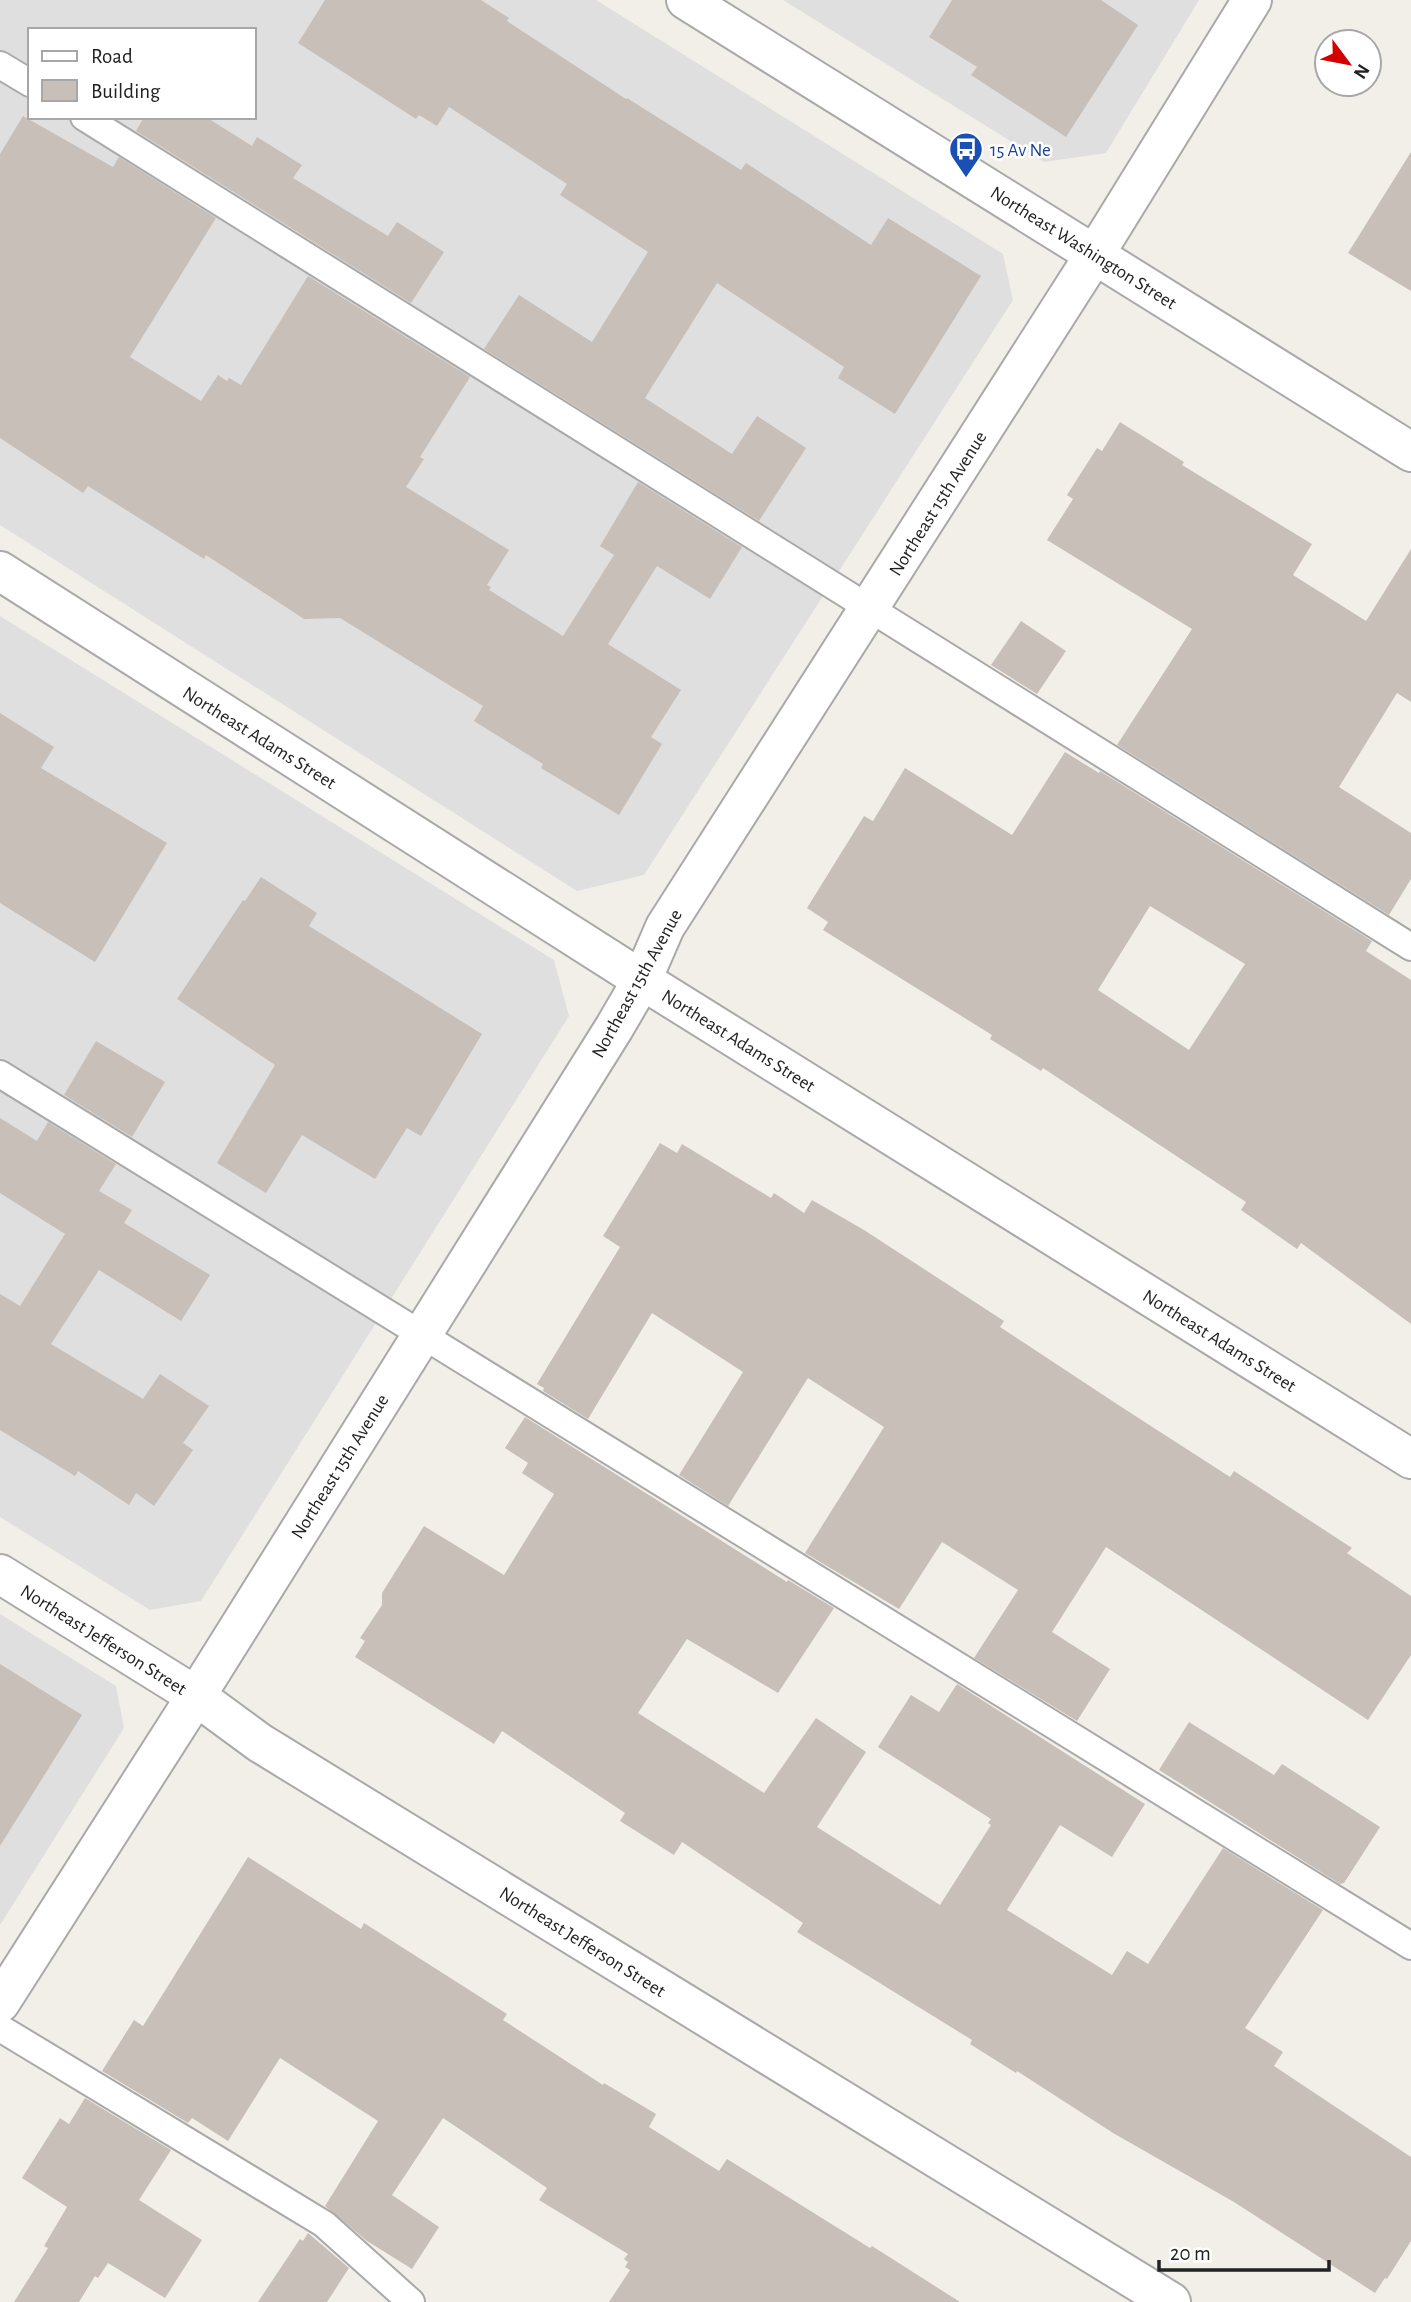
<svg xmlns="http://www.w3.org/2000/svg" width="1411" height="2302" viewBox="0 0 1411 2302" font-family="'Alegreya Sans',sans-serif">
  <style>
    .residential { fill: #e0dfdf; fill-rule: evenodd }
    .building { fill: #c7bfb8; fill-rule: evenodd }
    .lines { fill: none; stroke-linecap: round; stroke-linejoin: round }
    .service-casing { stroke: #a9a9a9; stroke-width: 30 }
    .minor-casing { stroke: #a9a9a9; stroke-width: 42 }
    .tertiary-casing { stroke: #a9a9a9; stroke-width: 42 }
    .service { stroke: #fff; stroke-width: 26 }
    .minor { stroke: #fff; stroke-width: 38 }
    .tertiary { stroke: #fff; stroke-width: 38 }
    .labels { text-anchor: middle; stroke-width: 5; stroke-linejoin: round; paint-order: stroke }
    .transit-label { font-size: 19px; fill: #164399; stroke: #fff; text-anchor: start }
    .street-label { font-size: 19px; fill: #222; stroke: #fff }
  </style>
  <rect width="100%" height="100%" fill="#f2efe9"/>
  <!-- residential -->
  <g class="residential">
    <path d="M0,0H596L1003,254L1013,300L644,875L577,891L0,525ZM30,30H254V117H30Z"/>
    <path d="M783,0H1199L1106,153L1044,162Z"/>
    <path d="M0,616L554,960L569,1016L201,1601L150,1610L0,1517Z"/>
    <path d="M0,1614L116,1686L124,1728L0,1925Z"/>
  </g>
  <!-- building -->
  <g class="building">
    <path d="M325,0H481L509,18L507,21L626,99L627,98L741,170L746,163L871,245L888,218L981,276L895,414L838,378L844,367L717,283L645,398L732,454L757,416L806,448L759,521L484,349L519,295L592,342L648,252L560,195L567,184L449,107L437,126L419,115L416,119L298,43Z"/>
    <path d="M952,0H1101L1138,25L1066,137L971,75L977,67L929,37Z"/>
    <path d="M23,116L113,167L119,157L216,218L130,357L201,401L218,375L227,381L229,378L241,385L308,276L470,377L420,457L424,459L406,487L509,550L487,585L491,587L489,590L563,636L614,555L600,546L638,482L742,547L710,599L657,566L608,644L681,690L651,737L662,744L619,815L541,768L543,764L474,721L483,706L340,618L304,619L206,555L204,559L88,486L83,493L0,438V154Z"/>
    <path d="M144,117H206L252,146L257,137L302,165L293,178L388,236L397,222L444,252L411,303L136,131Z"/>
    <path d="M1411,152V291L1348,253Z"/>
    <path d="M1120,422L1184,462L1182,465L1312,544L1293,575L1366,621L1411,549V702L1397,693L1339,787L1411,833V879L1389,915L1117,745L1192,629L1047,540L1073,499L1067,495L1097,448L1102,451Z"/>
    <path d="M1021,621L1066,651L1037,694L991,665Z"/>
    <path d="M0,713L54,747L41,768L167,843L95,962L0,903Z"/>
    <path d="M1065,752L1099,773L1100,771L1372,941L1366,951L1411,980V1324L1301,1243L1297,1249L1241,1210L1246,1202L1043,1068L1041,1071L990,1039L992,1035L823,930L828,922L807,908L864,816L873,821L905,768L1012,835ZM1150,906L1245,964L1189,1050L1098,990Z"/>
    <path d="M261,877L317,913L309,926L482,1034L421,1136L407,1128L375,1179L302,1135L266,1193L217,1163L275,1065L177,999L243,900L245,901Z"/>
    <path d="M96,1041L165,1082L132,1137L64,1095Z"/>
    <path d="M0,1118L37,1141L48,1122L116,1164L99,1191L132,1210L124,1223L210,1275L181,1321L99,1270L51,1344L143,1399L160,1374L209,1406L183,1443L193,1450L154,1506L136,1493L129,1505L78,1471L75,1476L0,1430V1294L20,1306L65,1234L0,1193Z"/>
    <path d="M660,1143L677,1153L682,1144L771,1198L774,1193L804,1213L812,1200L864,1230L1004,1321L1000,1327L1123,1408L1230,1477L1234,1471L1352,1548L1347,1553L1411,1596V1655L1368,1720L1106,1547L1052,1632L1110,1669L1077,1721L974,1658L1018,1590L942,1542L899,1609L805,1553L884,1427L808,1378L728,1506L679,1475L743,1372L652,1313L588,1419L543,1391L544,1388L537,1384L620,1247L603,1236Z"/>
    <path d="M525,1417L787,1582L788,1580L834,1608L778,1693L687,1639L638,1713L764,1793L816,1718L866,1752L817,1827L940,1905L991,1825L988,1823L991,1819L878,1747L911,1695L939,1712L957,1684L1145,1804L1112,1857L1060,1825L1007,1910L1112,1975L1127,1951L1148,1964L1223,1848L1323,1910L1245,2028L1283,2052L1274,2066L1411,2157V2241L1387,2279L1385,2278L1375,2293L1234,2202L1113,2133L1017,2071L1016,2073L970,2044L972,2040L797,1932L803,1923L682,1842L674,1855L620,1821L625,1813L502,1731L494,1744L355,1657L365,1641L360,1638L382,1605V1593L424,1526L504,1575L554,1494L522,1473L528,1463L505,1448Z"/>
    <path d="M0,1664L82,1715L0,1846Z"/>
    <path d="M1189,1722L1274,1775L1282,1764L1380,1827L1344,1883L1340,1884L1159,1770Z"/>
    <path d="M248,1857L361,1929L364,1923L507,2014L503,2020L603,2085L604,2083L656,2114L649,2127L719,2171L727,2159L870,2248L872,2246L960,2302H609L630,2270L625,2267L628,2262L624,2259L628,2254L539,2200L547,2188L443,2118L392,2195L439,2227L412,2269L367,2241L325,2206L378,2121L280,2058L228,2141L192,2118L188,2123L102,2071L134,2020L143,2026Z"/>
    <path d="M85,2098L171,2150L139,2200L202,2240L165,2298L108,2263L98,2278L95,2276L79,2302H14L48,2248L44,2246L67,2207L22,2178L60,2118L69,2124Z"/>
    <path d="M308,2233L349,2268L327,2302H258L300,2239L303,2241Z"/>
  </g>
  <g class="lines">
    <!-- service casing -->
    <g class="service-casing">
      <g id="service">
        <path d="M0,65L30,83"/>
        <path d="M84,117L1411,947"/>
        <path d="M0,1074L1411,1946"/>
        <path d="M0,2028L324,2224L411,2302"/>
      </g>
    </g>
    <!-- minor casing -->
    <g class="minor-casing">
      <g id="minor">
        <path d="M0,571L642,980L1411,1459"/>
        <path d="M0,1574L196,1696L260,1743L1171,2302"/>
        <path d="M0,2003L196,1696L614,1028L642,980L665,927L1095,254L1252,0"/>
      </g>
    </g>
    <!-- tertiary casing -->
    <g class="tertiary-casing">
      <path id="tertiary" d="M686,0L1411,452"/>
    </g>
    <!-- service -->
    <use href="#service" class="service"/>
    <!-- minor -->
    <use href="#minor" class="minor"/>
    <!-- tertiary -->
    <use href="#tertiary" class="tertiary"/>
  </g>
  <!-- icons -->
  <defs>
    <g id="bus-pin" transform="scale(1.75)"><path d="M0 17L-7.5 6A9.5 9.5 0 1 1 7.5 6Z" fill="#1a4fb4" stroke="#fff"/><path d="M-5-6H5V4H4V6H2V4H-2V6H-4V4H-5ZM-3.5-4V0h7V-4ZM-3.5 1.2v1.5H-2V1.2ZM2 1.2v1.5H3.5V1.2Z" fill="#fff"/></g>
  </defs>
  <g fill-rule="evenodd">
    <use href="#bus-pin" x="966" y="149"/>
  </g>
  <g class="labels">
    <!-- transit labels -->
    <g class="transit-label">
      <text x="990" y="156">15 Av Ne</text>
    </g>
    <!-- street labels -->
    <g class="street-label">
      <text transform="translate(1084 247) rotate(32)" y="7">Northeast Washington Street</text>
      <text transform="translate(937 503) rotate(-58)" y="7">Northeast 15th Avenue</text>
      <text transform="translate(260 737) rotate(32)" y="7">Northeast Adams Street</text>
      <text transform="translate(636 983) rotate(-61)" y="7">Northeast 15th Avenue</text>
      <text transform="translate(739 1040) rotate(32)" y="7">Northeast Adams Street</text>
      <text transform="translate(1220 1340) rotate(32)" y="7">Northeast Adams Street</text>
      <text transform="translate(339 1466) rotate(-58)" y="7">Northeast 15th Avenue</text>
      <text transform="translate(104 1639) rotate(32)" y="7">Northeast Jefferson Street</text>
      <text transform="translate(583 1941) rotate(32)" y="7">Northeast Jefferson Street</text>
    </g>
  </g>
  <!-- legend -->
  <rect x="28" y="28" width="228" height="91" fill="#ffffff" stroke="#a7a7a7" stroke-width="2"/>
  <rect x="42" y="51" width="35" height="10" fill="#ffffff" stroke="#a7a7a7" stroke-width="2"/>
  <text x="91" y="63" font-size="21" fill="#222222">Road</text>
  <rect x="42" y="80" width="35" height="21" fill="#c7bfb8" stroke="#a7a7a7" stroke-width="2"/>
  <text x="91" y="98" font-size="21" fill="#222222">Building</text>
  <!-- north arrow -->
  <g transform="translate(1348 63) rotate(122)"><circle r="33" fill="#ffffff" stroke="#a7a7a7" stroke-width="2"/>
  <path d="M0-5L12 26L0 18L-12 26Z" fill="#d40000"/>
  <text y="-10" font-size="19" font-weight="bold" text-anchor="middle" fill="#222222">N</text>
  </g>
  <!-- scale -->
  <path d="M1159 2260v10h170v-10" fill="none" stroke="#222222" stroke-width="3.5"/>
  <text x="1170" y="2260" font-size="21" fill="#222222" stroke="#ffffff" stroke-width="5" paint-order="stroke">20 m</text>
</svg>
